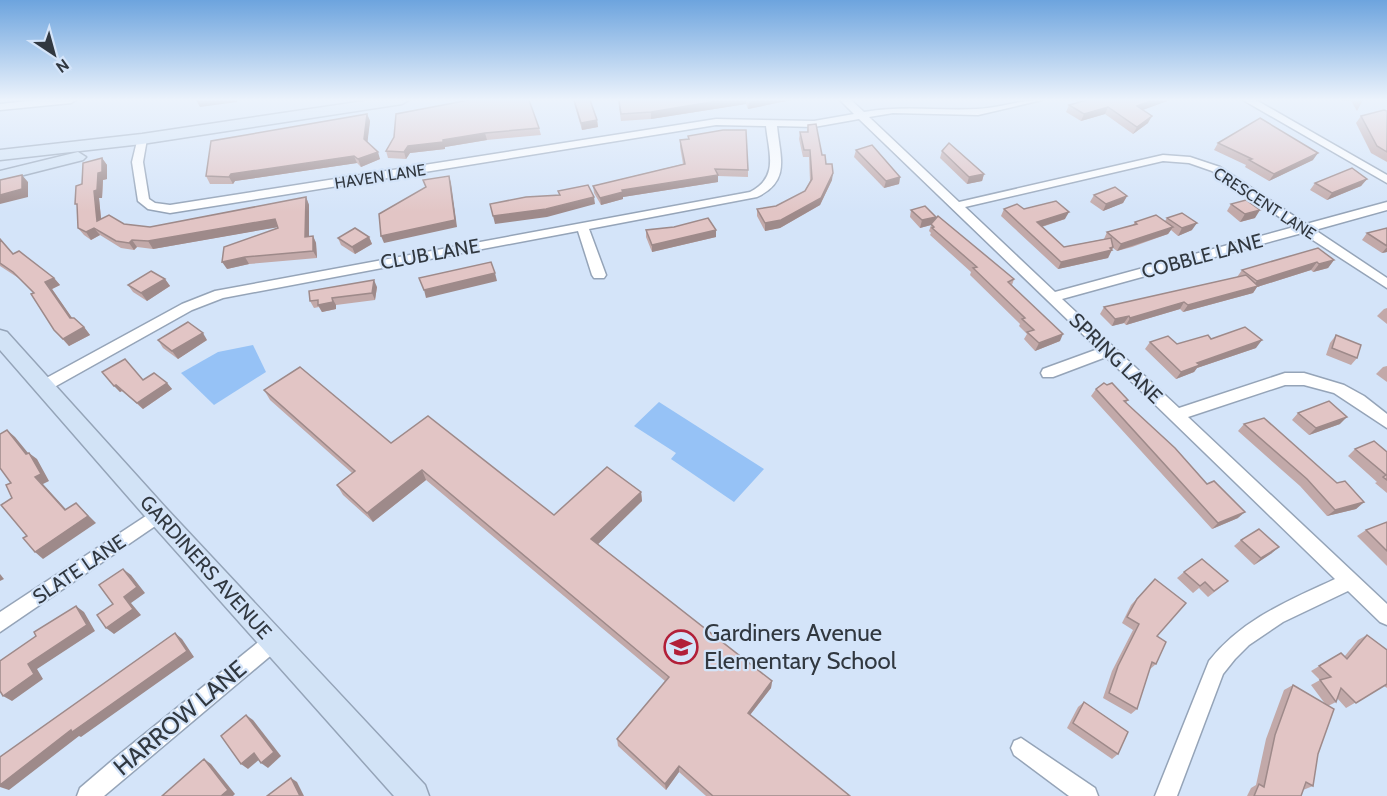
<svg xmlns="http://www.w3.org/2000/svg" width="1387" height="796" viewBox="0 0 1387 796" font-family="Cabin,sans-serif">
  <style>
    .green { fill: #96c2f6 }
    .lines { fill: none; stroke-linecap: round; stroke-linejoin: round }
    .street-casing { stroke: #95a4b8; stroke-width: 3 }
    .secondary-casing { stroke: #95a4b8; stroke-width: 3 }
    .street { fill: #fff; fill-rule: evenodd }
    .secondary { fill: #d2e3f6; fill-rule: evenodd }
    .wall { fill: #c2a9a9 }
    .shaded-wall { fill: #9e8a8a }
    .building { fill: #e2c5c5; stroke: #9e8a8a; stroke-width: 1.5 }
    .labels { text-anchor: middle; stroke-width: 4.5; stroke-linejoin: round; paint-order: stroke }
    .far-street-label { font-size: 16px; fill: #313840; stroke: #d4e4f9 }
    .street-label { font-size: 20px; fill: #313840; stroke: #d4e4f9 }
    .near-poi-label { font-size: 24px; fill: #313840; stroke: #d4e4f9; text-anchor: start }
    .near-street-label { font-size: 24px; fill: #313840; stroke: #d4e4f9 }
  </style>
  <rect width="100%" height="100%" fill="#d4e4f9"/>
  <!-- green -->
  <g class="green">
    <path d="M253,345L266,372L214,405L181,373L218,352Z"/>
    <path d="M659,402L764,469L734,502L671,459L676,453L634,426Z"/>
  </g>
  <g class="lines">
    <!-- street casing -->
    <g class="street-casing">
      <g id="street">
        <path d="M37,100H76L71,103L0,110V104Z"/>
        <path d="M840,100H851L864,112C905,105 937,111 977,109C999,108 1019,100 1042,100L978,115L893,113L869,117L959,202L1163,155L1190,157L1220,167L1306,224L1387,202V210L1315,230L1387,278V288L1302,233L1062,299L1179,408L1285,373H1304L1344,385L1364,396L1387,414V428L1334,393L1304,385H1285L1188,417L1387,604V625L1380,622L1348,591L1283,622L1249,645L1235,659L1223,674L1177,796H1155L1209,661C1242,619 1288,601 1335,579L1106,357L1053,377H1043L1041,373L1043,369L1098,349L859,119L814,127L777,126C780,157 791,181 757,197L589,229L606,275L604,278H594L592,275L578,231L223,298L192,310L49,390H39L37,386L39,382L182,304L215,291L750,192C779,177 769,154 766,126L716,125L170,213L148,209L138,201L132,162L138,137H146L147,139L143,162L149,199L155,203L170,205L716,119L814,121L854,114ZM1163,161L1189,163L1212,171L1294,227L1055,292L965,207Z"/>
        <path d="M1243,100H1256L1387,175V183Z"/>
        <path d="M158,508L164,510L166,515L164,520L0,632V612Z"/>
        <path d="M274,632L281,635L283,641L281,647L104,796H77L80,788L115,758L267,635Z"/>
        <path d="M1021,738L1095,788L1098,796H1069L1014,755L1011,748L1014,741Z"/>
      </g>
    </g>
    <!-- secondary casing -->
    <g class="secondary-casing">
      <g id="secondary">
        <path d="M371,100H409L402,104L142,144L0,160V150L142,134Z"/>
        <path d="M78,152L86,157L83,160L0,181V171Z"/>
        <path d="M0,330L7,332L166,508L425,785L429,796H394L150,522L0,350Z"/>
      </g>
    </g>
    <!-- street -->
    <use href="#street" class="street"/>
    <!-- secondary -->
    <use href="#secondary" class="secondary"/>
  </g>
  <!-- wall -->
  <g class="wall">
    <path d="M573,100H590L597,120L598,127L582,130Z"/>
    <path d="M618,100H791L748,109L746,104L651,119L621,121Z"/>
    <path d="M1170,100L1143,110L1148,123L1133,134L1105,114L1081,121L1066,112L1069,105Z"/>
    <path d="M1341,100H1363L1357,111L1351,101Z"/>
    <path d="M1387,111V162L1371,153L1356,123L1361,116Z"/>
    <path d="M367,114L370,121L367,142L380,159L361,167L357,163L235,181L233,184H210L206,176Z"/>
    <path d="M808,125L822,155L832,180L820,205L780,228L765,231L757,216V209L776,206L805,191L810,181L809,157H803L799,139L800,132H807Z"/>
    <path d="M539,128L541,135L487,140L445,147V149L410,153L406,159L388,158L386,151L394,137Z"/>
    <path d="M688,136L748,170V177L718,176V182L623,197V199L601,205L594,193L593,186L683,164L680,147V140L688,139Z"/>
    <path d="M1218,143L1313,160L1269,181L1245,167L1246,165L1214,150Z"/>
    <path d="M856,150L900,177L899,184L884,188L854,157Z"/>
    <path d="M942,151L984,174L982,181L967,184L940,158Z"/>
    <path d="M102,158L107,165V179L103,180L102,198H99L101,219L124,224L150,227L306,197L309,205V236H313L316,243L317,258L249,264L227,269L278,228L277,227L153,249L137,247L134,250L121,248L100,235L91,240L84,235L78,228L82,184Z"/>
    <path d="M1367,179L1361,186L1327,200L1310,190L1315,183Z"/>
    <path d="M1094,195L1127,196L1123,203L1103,211L1090,202Z"/>
    <path d="M1231,204L1255,218L1240,222L1227,211Z"/>
    <path d="M1004,209H1024L1065,219L1042,227L1064,247L1104,239L1107,232L1133,225L1135,222L1165,221L1167,218L1192,230L1178,236L1171,230L1168,234L1132,247L1117,251L1113,248L1108,258L1058,269L1001,216Z"/>
    <path d="M911,210L935,219L1014,279L1012,285L1060,341L1035,351L1024,339L1027,334L1019,326L1020,324L970,275L971,272L930,235L931,233L929,231L931,225L920,228L910,217Z"/>
    <path d="M1387,228V252L1382,253L1362,240L1367,233Z"/>
    <path d="M646,230L716,237L652,252L646,237Z"/>
    <path d="M369,237L372,244L355,254L341,245L338,238Z"/>
    <path d="M0,239L13,254L54,278L60,285L52,289L72,318L84,327L90,335L69,346L54,330L34,293L20,279L0,266Z"/>
    <path d="M1334,260L1328,268L1313,272L1311,270L1257,287L1253,293L1183,312L1180,309L1126,325L1124,323L1112,326L1100,314L1104,307L1237,277L1242,270Z"/>
    <path d="M165,279L170,286L147,301L133,292L128,285Z"/>
    <path d="M377,287L375,300L336,305V309L322,312L319,307L314,308L310,301Z"/>
    <path d="M1387,308V324L1377,316L1384,309Z"/>
    <path d="M1336,335L1357,358L1351,365L1326,355L1330,343Z"/>
    <path d="M1211,339L1256,348L1197,368L1194,372L1176,379L1145,349L1150,342L1177,344Z"/>
    <path d="M158,340H207L178,359L163,348Z"/>
    <path d="M1387,366V382L1376,374L1383,367Z"/>
    <path d="M102,372L143,380L167,383L172,389L143,409L122,391L120,392Z"/>
    <path d="M1096,389L1128,400L1126,403L1238,518L1212,529L1091,396Z"/>
    <path d="M264,390L391,443L554,515L641,492L642,501L598,544L772,681L771,688L750,715L850,796H706L679,772L666,790L618,746L617,739L665,681L426,480L373,522L343,495L337,485L352,473L270,400Z"/>
    <path d="M1298,413L1340,424L1309,435L1292,420Z"/>
    <path d="M1244,424L1337,483L1364,502L1356,509L1327,516L1300,486L1238,431Z"/>
    <path d="M1355,449L1387,452V493L1375,483L1377,482L1348,456Z"/>
    <path d="M1387,522V566L1357,536L1366,530Z"/>
    <path d="M1241,540L1272,553L1254,565L1234,546Z"/>
    <path d="M1184,572L1221,587L1208,597L1199,588L1193,593L1177,578Z"/>
    <path d="M1155,579L1157,636L1156,664L1149,670L1137,709L1131,714L1103,698L1112,671L1133,630L1122,623L1131,605Z"/>
    <path d="M1367,635L1387,650V688L1384,686L1346,708L1337,698L1336,702L1328,706L1318,754L1313,786L1303,790L1301,796H1247L1251,788L1256,785L1266,739L1284,690L1293,685L1326,705L1311,685L1320,680L1311,671L1341,653L1344,657L1358,640Z"/>
    <path d="M1084,702L1118,754L1112,759L1067,728L1078,707Z"/>
  </g>
  <!-- shaded-wall -->
  <g class="shaded-wall">
    <path d="M196,100H237V102L200,107Z"/>
    <path d="M723,100H746V104L651,119V112Z"/>
    <path d="M756,100H791L748,109L749,102Z"/>
    <path d="M1153,100H1170L1134,113L1137,106Z"/>
    <path d="M1108,107L1105,114L1081,121L1084,114Z"/>
    <path d="M367,114L370,121L367,146L364,139Z"/>
    <path d="M1152,116L1148,123L1133,134L1137,127Z"/>
    <path d="M597,120L598,127L582,130L581,123Z"/>
    <path d="M485,133L487,140L445,147V149L410,153L406,159L404,152L408,146Z"/>
    <path d="M378,152L380,159L361,167L358,159Z"/>
    <path d="M1318,153L1313,160L1269,181L1274,174Z"/>
    <path d="M354,156L357,163L235,181L233,184L229,177L231,174Z"/>
    <path d="M102,158L107,165V179L103,180L102,198H99L102,228L97,221L94,191Z"/>
    <path d="M833,173L832,180L820,205L780,228L765,231V223Z"/>
    <path d="M984,174L982,181L967,184L969,177Z"/>
    <path d="M22,175L28,182V197L0,204V195Z"/>
    <path d="M718,175V182L623,197V199L601,205L600,198L622,190Z"/>
    <path d="M449,176L451,183L457,227L384,243L381,236Z"/>
    <path d="M900,177L899,184L884,188L886,181Z"/>
    <path d="M1367,179L1361,186L1327,200L1332,193Z"/>
    <path d="M1127,196L1123,203L1103,211L1106,204Z"/>
    <path d="M306,197L309,205V244L305,237Z"/>
    <path d="M594,197L595,204L547,217L495,224L493,216Z"/>
    <path d="M1260,210L1255,218L1240,222L1245,214Z"/>
    <path d="M1069,212L1065,219L1034,229L1037,222Z"/>
    <path d="M936,217L933,224H931V225L920,228L922,220Z"/>
    <path d="M275,219L279,227L153,249L148,241Z"/>
    <path d="M1197,223L1192,230L1178,236L1182,228Z"/>
    <path d="M1173,227L1168,234L1117,251L1121,244Z"/>
    <path d="M94,228L100,235L91,240L86,232Z"/>
    <path d="M716,230V237L652,252V245Z"/>
    <path d="M313,236L316,243L317,258L313,251Z"/>
    <path d="M369,237L372,244L355,254L352,247Z"/>
    <path d="M132,240L137,247L134,250L129,243Z"/>
    <path d="M1113,247L1108,258L1058,269L1061,262Z"/>
    <path d="M1387,247V252L1382,253Z"/>
    <path d="M245,257L249,264L227,269L222,262Z"/>
    <path d="M1334,260L1328,268L1313,272L1319,264Z"/>
    <path d="M1317,262L1311,270L1257,287L1253,293L1183,312L1188,305L1252,287L1257,281Z"/>
    <path d="M495,273L497,281L426,298L424,290Z"/>
    <path d="M54,278L60,285L52,289L77,325L70,318L45,282Z"/>
    <path d="M165,279L170,286L147,301L141,293Z"/>
    <path d="M374,280L377,287L375,300L372,293Z"/>
    <path d="M332,298L336,305V309L322,312L318,305Z"/>
    <path d="M1184,302L1180,309L1126,325L1130,318Z"/>
    <path d="M1129,316L1124,323L1112,326L1115,319Z"/>
    <path d="M84,327L90,335L69,346L63,339Z"/>
    <path d="M203,333L207,340L178,359L172,351Z"/>
    <path d="M1063,334L1060,341L1035,351L1039,343Z"/>
    <path d="M1262,340L1256,348L1197,368L1194,372L1176,379L1181,372L1197,363Z"/>
    <path d="M167,383L172,389L143,409L137,403Z"/>
    <path d="M116,385L122,391L120,392L114,386Z"/>
    <path d="M1347,417L1340,424L1309,435L1316,428Z"/>
    <path d="M7,430L15,437L33,459L29,453L37,459L49,481L43,484L73,517L65,510L35,477L26,454Z"/>
    <path d="M422,470L426,480L373,522L367,513Z"/>
    <path d="M641,492L642,501L593,549L591,539Z"/>
    <path d="M1364,502L1356,509L1327,516L1335,510Z"/>
    <path d="M76,503L96,523L43,559L35,552Z"/>
    <path d="M1245,512L1238,518L1212,529L1218,523Z"/>
    <path d="M1279,547L1272,553L1254,565L1261,558Z"/>
    <path d="M123,569L131,575L145,593L131,603L141,615L114,634L106,628L124,597Z"/>
    <path d="M0,574L4,579L0,581Z"/>
    <path d="M76,606L84,612L95,631L37,669L43,679L12,701L3,696Z"/>
    <path d="M175,633L182,639L194,657L81,737L79,736L9,790L0,787V785Z"/>
    <path d="M772,681L771,688L746,720L748,713Z"/>
    <path d="M246,715L253,720L281,756L268,768L261,763Z"/>
    <path d="M254,753L261,758L248,769L241,764Z"/>
    <path d="M204,759L211,764L235,794L233,796H221Z"/>
    <path d="M679,766V772L666,790L665,784Z"/>
    <path d="M291,778L297,782L304,796H300Z"/>
  </g>
  <!-- building -->
  <g class="building">
    <path d="M469,100H529L539,128L485,133L443,140V142L408,146L404,152L386,151L394,137L396,114Z"/>
    <path d="M574,100H590L597,120L581,123Z"/>
    <path d="M619,100H723L651,112L621,114Z"/>
    <path d="M1087,100H1153L1137,106L1152,116L1137,127L1108,107L1084,114L1069,105Z"/>
    <path d="M1384,110L1387,111V152L1377,146L1361,116Z"/>
    <path d="M367,114L364,139L378,152L358,159L354,156L231,174L229,177L206,176L211,141Z"/>
    <path d="M1260,118L1318,153L1274,174L1249,160L1252,159L1218,143Z"/>
    <path d="M816,124L822,155H825L826,164H832L833,173L821,198L781,220L765,223L757,209L776,206L805,191L812,179L810,150H804L800,132H808V125Z"/>
    <path d="M723,130H746L748,170L715,169L718,175L622,190L623,192L600,198L593,186L685,164L680,140L689,139L688,136Z"/>
    <path d="M949,143L984,174L969,177L942,151Z"/>
    <path d="M872,145L900,177L886,181L856,150Z"/>
    <path d="M102,158V172L98,173L97,190L94,191L97,221L109,215L124,224L150,227L306,197L305,237L313,236V251L245,257L222,262L224,247L278,228L275,219L148,241L132,240L129,243L116,241L94,228L86,232L78,228L77,204H75L76,186L82,184L83,163Z"/>
    <path d="M1352,168L1367,179L1332,193L1315,183Z"/>
    <path d="M22,175V189L0,195V180Z"/>
    <path d="M449,176L455,220L381,236L379,214L426,187L423,180Z"/>
    <path d="M588,185L594,197L546,209L493,216L490,204L526,197L560,195L558,191Z"/>
    <path d="M1115,187L1127,196L1106,204L1094,195Z"/>
    <path d="M1246,200L1260,210L1245,214L1231,204Z"/>
    <path d="M1056,201L1069,212L1037,222L1064,247L1111,238L1113,247L1110,248L1112,250L1061,262L1004,209L1017,204L1024,209Z"/>
    <path d="M925,206L936,217L922,220L911,210Z"/>
    <path d="M1182,213L1197,223L1182,228L1167,218Z"/>
    <path d="M1156,215L1173,227L1121,244L1107,232L1137,224L1135,222Z"/>
    <path d="M938,216L1014,279L1008,282L1063,334L1039,343L1027,332L1034,330L1022,319L1025,318L973,268L977,267L932,228L934,227L931,224Z"/>
    <path d="M708,218L716,230L652,245L646,230L674,227Z"/>
    <path d="M355,228L369,237L352,247L338,238Z"/>
    <path d="M1387,228V246L1367,233Z"/>
    <path d="M0,239L13,254L19,251L54,278L45,282L70,318H74L84,327L63,339L54,330L31,294L34,293L13,272L0,263Z"/>
    <path d="M1318,248L1334,260L1319,264L1317,262L1257,281L1242,270Z"/>
    <path d="M491,262L495,273L424,290L419,278Z"/>
    <path d="M151,271L165,279L141,293L128,285Z"/>
    <path d="M1246,275L1258,286L1188,305L1184,302L1130,318L1129,316L1115,319L1104,307Z"/>
    <path d="M374,280L372,293L332,298L333,302L318,305V300L310,301L309,291Z"/>
    <path d="M188,322L203,333L172,351L158,340Z"/>
    <path d="M1245,327L1262,340L1197,363L1200,365L1181,372L1150,342L1168,336L1177,344L1208,335L1211,339Z"/>
    <path d="M1336,335L1361,345L1357,358L1332,348Z"/>
    <path d="M125,359L143,380L154,373L167,383L137,403L116,385L114,386L102,372Z"/>
    <path d="M300,367L391,443L428,416L554,515L607,467L641,492L591,539L772,681L748,713L850,796H713L679,766L665,784L617,739L669,677L422,470L367,513L337,485L355,471L264,390Z"/>
    <path d="M1104,383L1107,385L1112,383L1128,400L1124,401L1175,448L1207,484L1214,481L1245,512L1218,523L1096,389Z"/>
    <path d="M1329,401L1347,417L1316,428L1298,413Z"/>
    <path d="M1264,418L1337,483L1345,481L1364,502L1335,510L1307,479L1244,424Z"/>
    <path d="M7,430L26,454L29,453L41,474L35,477L65,510L76,503L88,516L35,552L23,538L27,536L1,505L12,498L6,485L11,483L0,468V434Z"/>
    <path d="M1374,441L1387,452V480L1383,477L1386,475L1355,449Z"/>
    <path d="M1387,522V551L1366,530Z"/>
    <path d="M1259,529L1279,547L1261,558L1241,540Z"/>
    <path d="M1202,559L1228,581L1214,591L1205,582L1200,586L1184,572Z"/>
    <path d="M123,569L137,587L124,597L133,609L106,628L97,615L113,604L99,585Z"/>
    <path d="M1155,579L1186,603L1157,636L1166,642L1156,664L1152,662L1137,709L1109,693L1118,666L1139,624L1127,617L1137,599Z"/>
    <path d="M76,606L87,625L28,664L34,674L3,696L0,691V661L36,636L34,632Z"/>
    <path d="M175,633L187,651L72,732L71,730L0,785V757Z"/>
    <path d="M1367,635L1387,650V684L1356,703L1341,688L1336,702L1320,680L1331,677L1319,666L1341,653L1347,659Z"/>
    <path d="M1293,685L1334,709L1318,754L1313,786L1306,782L1301,796H1254L1259,784L1264,787L1275,735Z"/>
    <path d="M1084,702L1128,732L1118,754L1073,723Z"/>
    <path d="M246,715L274,752L261,763L254,753L241,764L221,736Z"/>
    <path d="M204,759L228,790L221,796H162Z"/>
    <path d="M291,778L300,796H267Z"/>
  </g>
  <!-- sky -->
  <linearGradient id="sky" x2="0" y2="1"><stop stop-color="#6da4de"/><stop offset="0.47" stop-color="#ecf3fc"/><stop offset="1" stop-color="#ecf3fc" stop-opacity="0"/></linearGradient>
  <rect width="1387" height="212" fill="url(#sky)"/>
  <!-- icons -->
  <defs>
    <g id="school-ring" transform="scale(1.725)"><circle r="9.5" fill="#d4e4f9" stroke="#b21f38" stroke-width="1.5"/><path d="M0-5L7-2L0 1L-7-2ZM-4 1L0 2.5L4 1V4Q0 6-4 4Z" fill="#b21f38"/></g>
  </defs>
  <g fill-rule="evenodd">
    <use href="#school-ring" x="681" y="647"/>
  </g>
  <g class="labels">
    <!-- far-street labels -->
    <g class="far-street-label">
      <text transform="translate(380 176) rotate(-9)" y="6">HAVEN LANE</text>
      <text transform="translate(1265 203) rotate(33)" y="6">CRESCENT LANE</text>
    </g>
    <!-- street labels -->
    <g class="street-label">
      <text transform="translate(430 254) rotate(-10)" y="7">CLUB LANE</text>
      <text transform="translate(1202 256) rotate(-15)" y="7">COBBLE LANE</text>
      <text transform="translate(1116 358) rotate(44)" y="7">SPRING LANE</text>
      <text transform="translate(206 567) rotate(48)" y="7">GARDINERS AVENUE</text>
      <text transform="translate(79 569) rotate(-34)" y="7">SLATE LANE</text>
    </g>
    <!-- near-poi labels -->
    <g class="near-poi-label">
      <text x="704" y="641">Gardiners Avenue<tspan x="704" dy="28">Elementary School</tspan></text>
    </g>
    <!-- near-street labels -->
    <g class="near-street-label">
      <text transform="translate(180 718) rotate(-40)" y="8">HARROW LANE</text>
    </g>
  </g>
  <!-- north arrow -->
  <g transform="translate(54 54) rotate(144)" stroke="#d4e4f9" stroke-width="4.5" paint-order="stroke">
  <path d="M0-4.5L10 22L0 15L-10 22Z" fill="#313840"/>
  <text y="-9" font-size="16" font-weight="bold" text-anchor="middle" fill="#313840">N</text>
  </g>
</svg>
